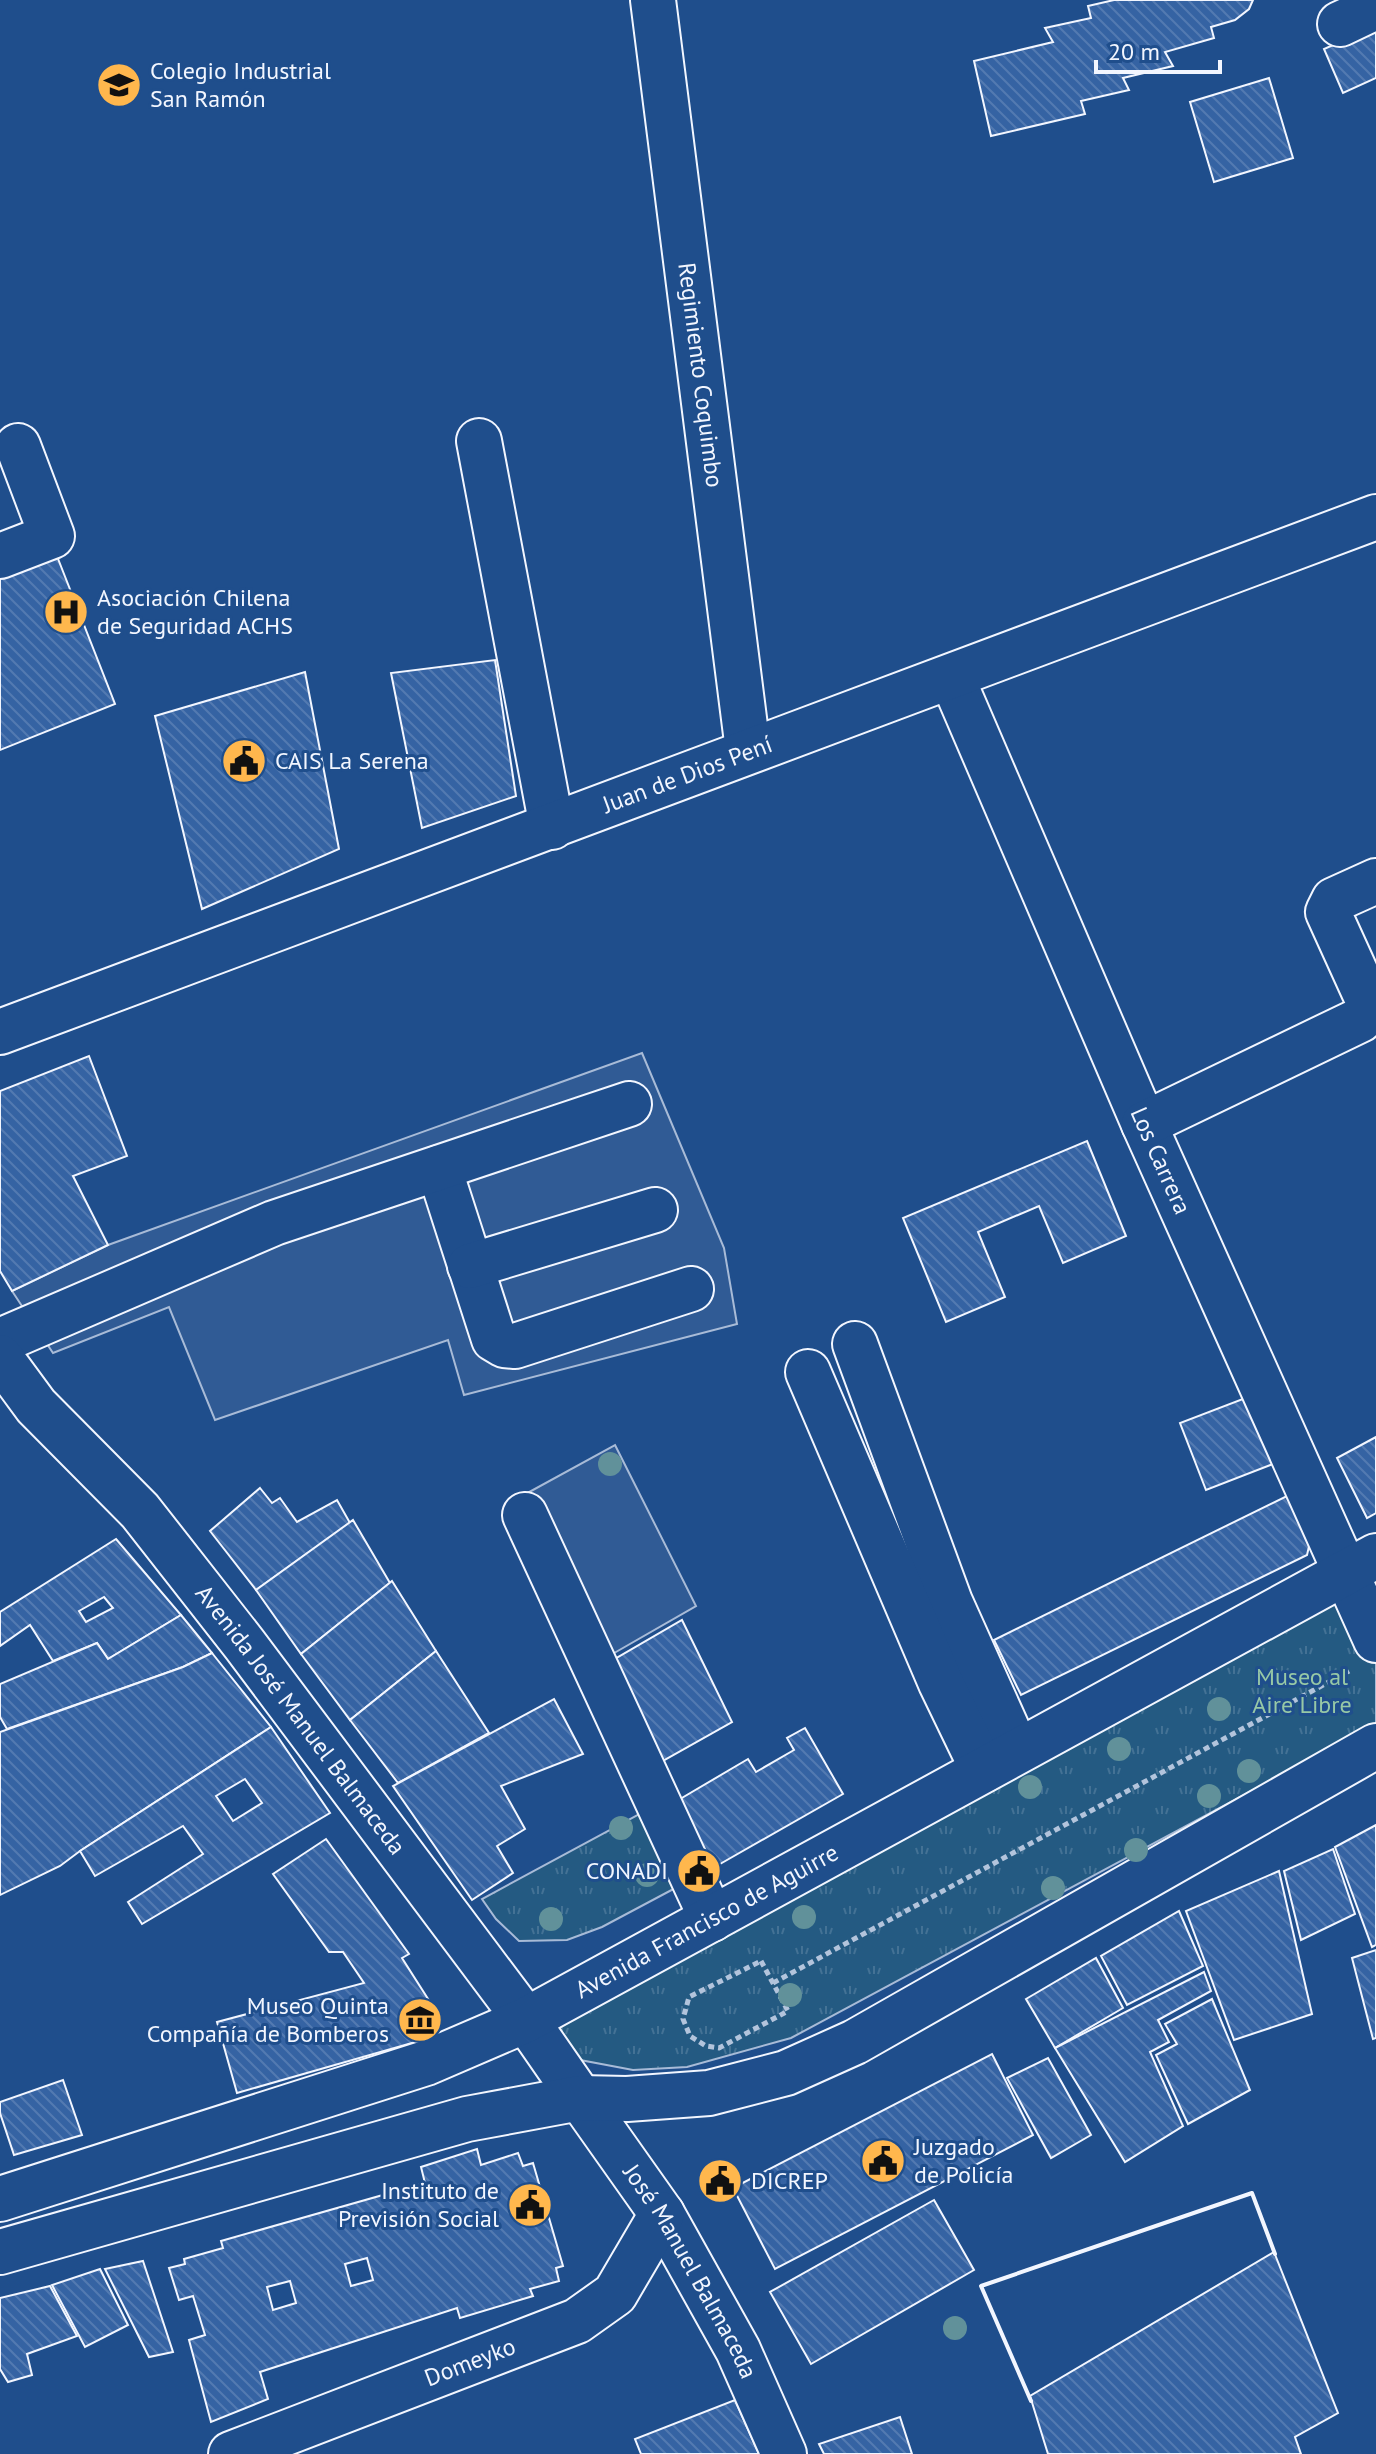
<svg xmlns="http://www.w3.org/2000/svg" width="1376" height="2454" viewBox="0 0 1376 2454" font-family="'PT Sans',sans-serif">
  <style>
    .park { fill: url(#park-tufts); stroke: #a8bbd7; stroke-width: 2 }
    .parking { fill: #305b95; stroke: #a8bbd7; stroke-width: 2 }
    .building { fill: url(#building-back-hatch); stroke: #f2f6ff; stroke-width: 2; fill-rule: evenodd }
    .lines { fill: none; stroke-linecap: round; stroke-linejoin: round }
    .minor-casing { stroke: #f2f6ff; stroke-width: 48 }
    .major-casing { stroke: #f2f6ff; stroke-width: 48 }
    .path { stroke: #b3c4dc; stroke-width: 5; stroke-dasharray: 6 4; stroke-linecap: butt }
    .minor { stroke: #1f4e8c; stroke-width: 44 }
    .major { stroke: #1f4e8c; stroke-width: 44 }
    .wall { stroke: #f2f6ff; stroke-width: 4 }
    .tree { fill: #61919a }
    .labels { text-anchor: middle; stroke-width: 6; stroke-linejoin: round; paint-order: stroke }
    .poi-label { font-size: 24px; fill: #f2f6ff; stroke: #1f4e8c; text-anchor: start }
    .street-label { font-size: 24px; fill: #f2f6ff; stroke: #1f4e8c }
    .park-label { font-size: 24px; fill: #97c8a6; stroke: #1f4e8c }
  </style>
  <defs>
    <pattern id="park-tufts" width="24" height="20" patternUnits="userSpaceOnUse" patternTransform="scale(2)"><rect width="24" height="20" fill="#245a82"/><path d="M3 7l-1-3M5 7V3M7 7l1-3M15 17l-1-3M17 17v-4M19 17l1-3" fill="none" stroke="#447295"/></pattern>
    <pattern id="building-back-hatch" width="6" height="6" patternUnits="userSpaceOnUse" patternTransform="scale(2)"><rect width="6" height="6" fill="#3563a3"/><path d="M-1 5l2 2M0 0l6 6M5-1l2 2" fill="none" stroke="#537ab1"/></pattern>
  </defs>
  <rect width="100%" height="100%" fill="#1f4e8c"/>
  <!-- park -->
  <g class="park">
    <path d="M1376,1578V1724L791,2038L687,2067L633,2070L575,2059L548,2024Z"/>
    <path d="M643,1812L681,1885L602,1927L567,1940L519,1941L496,1919L482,1899Z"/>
  </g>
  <!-- parking -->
  <g class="parking">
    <path d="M642,1053L724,1248L737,1324L464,1395L448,1340L215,1420L169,1307L53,1353L12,1291L108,1245Z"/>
    <path d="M615,1445L696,1606L602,1660L511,1502Z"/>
  </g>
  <!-- building -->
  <g class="building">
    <path d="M1114,0H1253L1249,9L1235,20L1211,27L1214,38L1165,52L1173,66L1123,78L1129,90L1081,101L1085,114L991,136L974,61L1053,42L1045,28L1091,18L1088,6Z"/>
    <path d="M1376,26V78L1343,93L1324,49Z"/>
    <path d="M1269,78L1293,158L1214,182L1190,102Z"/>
    <path d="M53,546L115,704L0,750V567Z"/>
    <path d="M495,660L516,796L422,828L391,673Z"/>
    <path d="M305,672L339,849L202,909L155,716Z"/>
    <path d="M89,1056L127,1156L73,1176L108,1245L12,1291L0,1271V1091Z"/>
    <path d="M1087,1141L1126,1236L1063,1263L1039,1206L978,1232L1005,1297L946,1322L903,1218Z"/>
    <path d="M1248,1397L1273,1464L1206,1490L1180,1423Z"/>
    <path d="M1376,1437V1513L1367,1518L1337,1458Z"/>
    <path d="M260,1488L272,1503L280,1498L297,1522L337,1500L350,1523L256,1590L210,1531Z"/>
    <path d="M1289,1495L1311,1538L1307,1555L1021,1695L994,1640Z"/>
    <path d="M353,1520L390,1583L301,1654L256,1590Z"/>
    <path d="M116,1539L181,1615L108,1659L97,1643L53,1661L30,1625L0,1646V1612ZM104,1597L113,1608L86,1622L79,1611Z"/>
    <path d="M392,1581L436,1651L350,1720L301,1654Z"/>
    <path d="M181,1615L212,1653L183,1667L7,1729L0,1717V1684L97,1643L108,1659Z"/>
    <path d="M682,1620L732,1722L659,1763L608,1663Z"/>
    <path d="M436,1651L489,1733L398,1783L350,1720Z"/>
    <path d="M212,1653L271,1727L80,1851L60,1866L0,1895V1732L183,1667Z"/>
    <path d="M554,1699L583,1754L501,1786L525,1829L497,1846L513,1873L472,1900L393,1786Z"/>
    <path d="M271,1727L330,1813L142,1924L128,1902L203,1854L183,1826L95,1876L80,1851ZM245,1779L262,1803L233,1821L216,1796Z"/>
    <path d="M805,1728L843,1794L713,1868L675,1802L748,1759L756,1772L794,1750L787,1738Z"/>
    <path d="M1376,1825V1945L1372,1947L1335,1847Z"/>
    <path d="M326,1839L409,1954L402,1958L437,2013L419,2041L237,2093L217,2022L364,1983L343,1952H329L273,1874Z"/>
    <path d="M1333,1849L1355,1914L1301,1940L1284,1871Z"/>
    <path d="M1279,1871L1312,2014L1234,2040L1186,1911Z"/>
    <path d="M1179,1911L1203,1966L1127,2005L1101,1956Z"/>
    <path d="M1376,1950V2038L1373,2039L1352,1958Z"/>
    <path d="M1096,1958L1123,2008L1055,2048L1026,1999Z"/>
    <path d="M1204,1972L1211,1991L1158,2020L1169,2042L1150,2052L1183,2126L1125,2162L1055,2048Z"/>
    <path d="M1212,1999L1250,2090L1188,2124L1156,2055L1177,2044L1165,2024Z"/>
    <path d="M992,2054L1033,2135L775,2269L733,2188Z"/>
    <path d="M1048,2058L1091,2135L1051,2158L1007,2078Z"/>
    <path d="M63,2080L82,2135L14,2155L0,2113V2102Z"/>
    <path d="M477,2149L481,2165L518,2153L523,2166L533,2163L563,2266L556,2268L559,2281L530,2289L533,2296L460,2318L457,2308L260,2372L268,2399L211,2422L189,2340L205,2335L193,2296L179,2300L169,2268L185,2264L184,2259L223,2248L221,2241L425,2183L421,2167ZM367,2258L373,2280L351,2286L345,2264ZM290,2281L296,2303L273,2310L267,2287Z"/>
    <path d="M934,2200L974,2270L811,2364L770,2292Z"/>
    <path d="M1274,2252L1338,2413L1295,2437L1301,2454H1048L1030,2396Z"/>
    <path d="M143,2261L173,2352L149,2357L105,2269Z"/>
    <path d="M100,2269L128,2325L85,2347L52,2285Z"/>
    <path d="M50,2286L77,2336L27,2354L32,2375L8,2382L0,2369V2298Z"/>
    <path d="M735,2400L759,2454H641L635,2439Z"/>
    <path d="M900,2417L912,2454H824L819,2444Z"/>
  </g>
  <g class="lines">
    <!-- minor casing -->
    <g class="minor-casing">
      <g id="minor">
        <path id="s1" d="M653,0L748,750"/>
        <path d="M1340,24L1376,7"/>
        <path d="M479,441L552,827"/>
        <path d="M0,556L52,536L18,446"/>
        <path id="s2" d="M952,678L1144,1124L1376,1640"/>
        <path d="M1144,1124L1360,1020L1368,1012V1000L1328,912L1334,900L1376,881"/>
        <path d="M439,1168L494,1339L504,1345L515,1346L691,1289"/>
        <path d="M470,1266L655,1210"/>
        <path d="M0,1341L274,1223L629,1104"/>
        <path d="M855,1344L950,1602L1017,1751"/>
        <path d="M808,1372L941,1683L983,1770"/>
        <path d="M525,1515L712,1919"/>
        <path id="s3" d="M580,2098L662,2214L738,2350L784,2454"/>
        <path id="s4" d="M231,2454L577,2321L615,2294L662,2214"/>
      </g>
    </g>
    <!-- major casing -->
    <g class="major-casing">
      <g id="major">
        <path id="s5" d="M0,1032L1376,517"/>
        <path id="s6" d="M0,1357L36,1406L140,1511L245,1645L526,2020L580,2098"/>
        <path id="s7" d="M0,2199L426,2063L526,2020L1376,1556"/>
        <path d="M0,2252L467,2119L580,2098L627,2099L709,2093L786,2073L855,2042L1376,1746"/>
      </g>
    </g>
    <!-- path -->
    <g class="path">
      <path d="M761,1961L788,2011L719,2048L706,2046L690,2036L683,2019L689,1997Z"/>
      <path d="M773,1983L1349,1671"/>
    </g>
    <!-- minor -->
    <use href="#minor" class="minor"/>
    <!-- major -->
    <use href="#major" class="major"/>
    <!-- wall -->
    <path class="wall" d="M1031,2401L981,2286L1252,2193L1275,2254"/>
  </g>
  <!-- trees -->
  <g class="tree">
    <circle cx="610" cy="1464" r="12"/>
    <circle cx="1219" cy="1709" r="12"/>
    <circle cx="1119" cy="1749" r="12"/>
    <circle cx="1249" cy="1771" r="12"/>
    <circle cx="1030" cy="1787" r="12"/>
    <circle cx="1209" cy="1796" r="12"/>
    <circle cx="621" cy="1828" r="12"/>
    <circle cx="1136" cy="1850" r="12"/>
    <circle cx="647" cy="1875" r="12"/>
    <circle cx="1053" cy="1888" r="12"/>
    <circle cx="804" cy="1917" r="12"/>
    <circle cx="551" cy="1919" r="12"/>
    <circle cx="790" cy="1995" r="12"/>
    <circle cx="955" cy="2328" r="12"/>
  </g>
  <!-- icons -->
  <defs>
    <g id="school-disc" transform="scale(2.3)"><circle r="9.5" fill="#ffb74d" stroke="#1f4e8c"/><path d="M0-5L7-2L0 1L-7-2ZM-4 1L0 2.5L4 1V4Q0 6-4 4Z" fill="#111"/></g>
    <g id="hospital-disc" transform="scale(2.3)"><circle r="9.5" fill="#ffb74d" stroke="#1f4e8c"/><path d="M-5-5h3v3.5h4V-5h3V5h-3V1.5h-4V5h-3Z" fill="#111"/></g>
    <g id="civic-disc" transform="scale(2.3)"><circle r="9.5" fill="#ffb74d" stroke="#1f4e8c"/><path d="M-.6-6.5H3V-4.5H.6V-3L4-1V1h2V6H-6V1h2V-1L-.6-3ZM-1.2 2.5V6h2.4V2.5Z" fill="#111"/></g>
    <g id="museum-disc" transform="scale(2.3)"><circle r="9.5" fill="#ffb74d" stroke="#1f4e8c"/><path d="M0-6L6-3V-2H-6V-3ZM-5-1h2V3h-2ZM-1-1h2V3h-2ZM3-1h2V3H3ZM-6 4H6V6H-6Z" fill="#111"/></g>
  </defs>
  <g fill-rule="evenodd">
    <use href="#school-disc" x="119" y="85"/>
    <use href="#hospital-disc" x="66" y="612"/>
    <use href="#civic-disc" x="244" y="761"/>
    <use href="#civic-disc" x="699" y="1871"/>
    <use href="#museum-disc" x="420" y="2020"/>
    <use href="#civic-disc" x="883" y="2161"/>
    <use href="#civic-disc" x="720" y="2181"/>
    <use href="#civic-disc" x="530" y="2205"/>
  </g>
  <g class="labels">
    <!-- poi labels -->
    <g class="poi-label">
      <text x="150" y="79">Colegio Industrial<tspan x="150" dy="28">San Ramón</tspan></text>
      <text x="97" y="606">Asociación Chilena<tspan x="97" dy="28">de Seguridad ACHS</tspan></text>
      <text x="275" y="769">CAIS La Serena</text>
      <text x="668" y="1879" text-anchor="end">CONADI</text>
      <text x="389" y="2014" text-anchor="end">Museo Quinta<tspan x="389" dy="28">Compañía de Bomberos</tspan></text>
      <text x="914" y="2155">Juzgado<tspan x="914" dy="28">de Policía</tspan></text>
      <text x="751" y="2189">DICREP</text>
      <text x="499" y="2199" text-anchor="end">Instituto de<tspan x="499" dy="28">Previsión Social</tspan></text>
    </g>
    <!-- street labels -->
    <g class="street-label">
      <text dy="8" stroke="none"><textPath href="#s1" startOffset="378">Regimiento Coquimbo</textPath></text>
      <text dy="8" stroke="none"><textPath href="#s5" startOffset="734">Juan de Dios Pení</textPath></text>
      <text dy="8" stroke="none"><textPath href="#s2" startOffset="526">Los Carrera</textPath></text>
      <text dy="8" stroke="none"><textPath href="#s6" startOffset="472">Avenida José Manuel Balmaceda</textPath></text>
      <text dy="8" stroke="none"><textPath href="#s7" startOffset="762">Avenida Francisco de Aguirre</textPath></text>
      <text dy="8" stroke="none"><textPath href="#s3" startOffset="206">José Manuel Balmaceda</textPath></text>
      <text dy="8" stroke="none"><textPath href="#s4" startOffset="256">Domeyko</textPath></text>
    </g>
    <!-- park labels -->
    <g class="park-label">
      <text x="1302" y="1685">Museo al<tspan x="1302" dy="28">Aire Libre</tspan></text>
    </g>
  </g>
  <!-- scale -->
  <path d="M1096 60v12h124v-12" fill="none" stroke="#f2f6ff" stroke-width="4"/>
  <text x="1108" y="60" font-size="24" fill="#f2f6ff" stroke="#1f4e8c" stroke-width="6" paint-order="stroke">20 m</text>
</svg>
